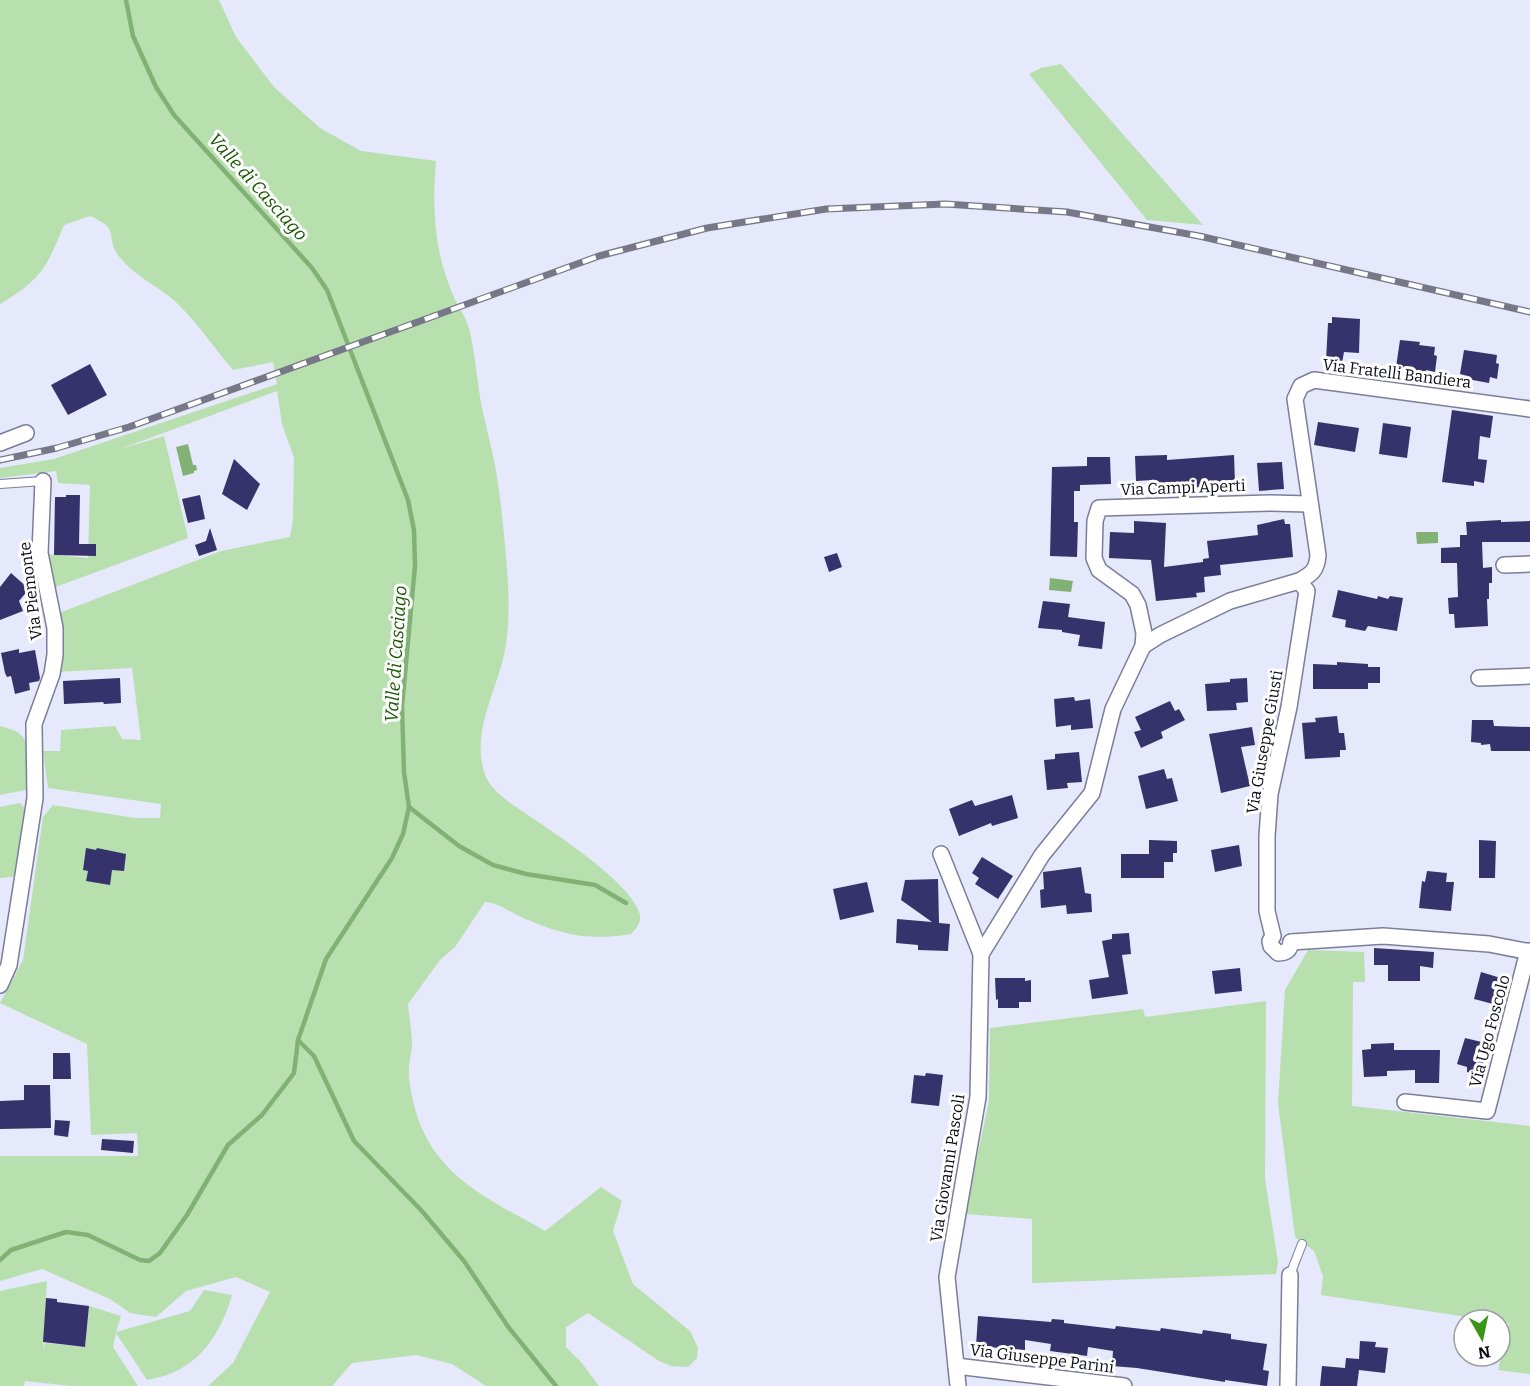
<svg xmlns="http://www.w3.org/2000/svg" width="1530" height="1386" viewBox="0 0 1530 1386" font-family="Bitter,serif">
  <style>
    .green { fill: #b8dfae }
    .water { fill: #82b176 }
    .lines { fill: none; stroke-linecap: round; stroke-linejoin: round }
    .stream { stroke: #82b176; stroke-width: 4.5 }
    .building { fill: #35326c }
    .service-casing { stroke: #7b7d9a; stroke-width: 10 }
    .minor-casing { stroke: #7b7d9a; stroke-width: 18 }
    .service { stroke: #fff; stroke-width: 8 }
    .minor { stroke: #fff; stroke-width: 15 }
    .rail-casing { stroke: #777887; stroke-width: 7 }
    .rail { stroke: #fff; stroke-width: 4.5; stroke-dasharray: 14; stroke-linecap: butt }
    .labels { text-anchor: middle; stroke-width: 6; stroke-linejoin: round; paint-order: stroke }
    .street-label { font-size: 16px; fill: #0b0b16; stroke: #fff }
    .water-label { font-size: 18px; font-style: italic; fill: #195700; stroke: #fff }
  </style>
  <rect width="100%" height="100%" fill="#e6e8fb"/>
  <!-- green -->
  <g class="green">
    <path d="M0,0H219L236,37L274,87L320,128L361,151L436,161C432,208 434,251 453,295C458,307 467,318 470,332C475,355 477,379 481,403C485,424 491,444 495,465C501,499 504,534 507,569C509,596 510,623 505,650C497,692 469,734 486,777C492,791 510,803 522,811C551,831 632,882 640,915C641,923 636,929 631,934C587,941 564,935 523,918C510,912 499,903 485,902L455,947L440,960L408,1004C409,1017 412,1031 412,1045C411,1056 408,1066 409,1077C419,1168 474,1191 545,1231L601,1187L622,1201L613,1231L633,1284L690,1331L698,1348L697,1358L688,1367L671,1366L659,1361L588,1313L566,1327V1347L581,1362L599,1386H486L452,1364L416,1355L352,1363L332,1386H208L233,1363L270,1292L236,1277L186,1291L156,1317L130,1313L110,1299L42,1269L0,1281V1156H138L137,1133L91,1135L87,1044L0,1003L23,960L43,817L53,805L135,818H160L161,804L48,788L43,751H60L61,730L115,726L122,739L141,740L132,668L57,672L59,613L221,551L290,537L293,519L294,458L282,424L277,391L120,449L164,436L188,538L53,588L44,554L88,558L90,485L58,483L56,471L0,478V468L54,459L277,384L273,362L233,370C215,349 199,325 179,305C161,287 134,277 118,255C105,236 121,229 90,216L64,225C47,267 41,280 0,304Z"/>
    <path d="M1061,64L1203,225L1147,220L1029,74L1041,68Z"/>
    <path d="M0,726C13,730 22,731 27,745L30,789L0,795Z"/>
    <path d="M20,803L28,812L21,876L0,878V807Z"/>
    <path d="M1308,950L1364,952L1365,982H1353L1352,1106L1530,1126V1374L1498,1370L1509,1323L1500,1322V1320H1487L1321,1295L1323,1276L1314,1251L1295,1237L1278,1103L1285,990Z"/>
    <path d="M1266,1001L1265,1179L1278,1262L1276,1274L1032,1283V1219L965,1214L989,1101L990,1028L1143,1009L1145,1017Z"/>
    <path d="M47,1281L43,1349L45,1343L85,1347L89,1306L121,1316L116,1332L190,1311L204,1290L232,1295C223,1326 206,1358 174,1372C166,1376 156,1378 147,1380L116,1333L113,1347L138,1386H72L25,1381L24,1386H0V1291Z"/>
  </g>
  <!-- water -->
  <g class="water">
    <path d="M188,444L193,465H196L197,470L194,471V473L183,476L176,447Z"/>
    <path d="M1416,532H1438V543L1417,544Z"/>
    <path d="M1050,578L1073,581L1071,592L1049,590Z"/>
  </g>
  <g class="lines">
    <!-- stream -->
    <g class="stream">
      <path d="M409,807L459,846L493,865L526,874L595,885L626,903"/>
      <path d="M298,1040L314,1056L354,1141L421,1210L464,1261L509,1328L556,1386"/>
      <path d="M0,1260L11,1250L66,1232L88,1235L140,1260L149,1261L160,1253L187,1215L228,1145L262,1115L294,1073L298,1040L326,959L392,858L403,834L409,807L404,772L402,706L415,566L414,530L408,500L327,290L312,268L174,115L156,87L133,36L126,0"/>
    </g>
  </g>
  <!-- building -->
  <g class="building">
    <path d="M1332,317L1360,319L1359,353L1344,352L1342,363L1326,361L1328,323H1332Z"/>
    <path d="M1400,340L1420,342L1419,345L1435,347L1434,355L1437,356L1435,372L1426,370L1425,374L1405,371V368L1396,367Z"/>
    <path d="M1464,350L1497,355L1496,363L1499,364L1497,379L1490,377L1489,383L1467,379L1468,376L1460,374Z"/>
    <path d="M90,364L107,395L68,415L51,385Z"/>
    <path d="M1452,410L1493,416L1490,438L1480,436L1478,459L1487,460L1484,483L1474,481V486L1442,482Z"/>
    <path d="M1318,422L1359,428L1355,452L1314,445Z"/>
    <path d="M1383,423L1411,427L1407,458L1379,454Z"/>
    <path d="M1167,455V460L1234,455L1235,483H1220L1221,488L1206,489V487L1154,489L1153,480L1136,481L1135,456Z"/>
    <path d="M1087,457H1110L1111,484L1080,485V491H1074V522H1078L1077,557L1050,556L1052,467L1087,466Z"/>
    <path d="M234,459L260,484L247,510L222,494Z"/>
    <path d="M1282,462L1284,489L1259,491L1257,463Z"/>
    <path d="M66,495H80L79,544H96V556L54,555L55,497H66Z"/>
    <path d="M200,495L205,519L188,523L182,499Z"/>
    <path d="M1284,519L1285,524H1290L1293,557L1220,565L1221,575L1204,577L1205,592L1196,593L1197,597L1156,601L1151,560L1109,558L1110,532L1134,533V521L1166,523L1164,567L1203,562V559L1209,558L1207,541L1258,535L1257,525Z"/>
    <path d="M1501,520V522L1530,521V542H1482L1483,568L1492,567V583H1489V599H1487L1488,626L1455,628L1454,614H1449L1448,598L1458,597L1457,563H1441V548L1460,547V535H1467L1466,522Z"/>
    <path d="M210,528L217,550L199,556L195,545L206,541Z"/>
    <path d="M837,553L842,567L829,572L824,557Z"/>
    <path d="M11,573L29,589L19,601L23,611L0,620V587Z"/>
    <path d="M1338,590L1377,599L1378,596L1388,599L1390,596L1403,598L1397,631L1368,626L1365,631L1345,627L1346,620L1332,617Z"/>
    <path d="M1043,601L1070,604L1068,617L1105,622L1102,649L1078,646L1080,635L1062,632V630L1038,628Z"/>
    <path d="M19,649V653L35,650L40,678L39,681L29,683L30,690L15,694L11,676L7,677L5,673L1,653Z"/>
    <path d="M1337,662L1368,664V667H1380V683H1368V689H1313V664L1337,665Z"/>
    <path d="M120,678L121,703L104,704L103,702L64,704L63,681Z"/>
    <path d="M1247,678L1248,702L1236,703L1237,710L1207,711L1205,684L1230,682V679Z"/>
    <path d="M1074,697L1075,701L1090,699L1093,728L1071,730V725L1056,727L1054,699Z"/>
    <path d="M1170,701L1175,711L1179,709L1185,720L1161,732L1163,738L1141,748L1134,732L1141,730L1135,717Z"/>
    <path d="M1337,716L1339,733H1344L1346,750H1340V757L1305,759L1302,723L1316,722L1315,718Z"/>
    <path d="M1472,720H1493L1494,726L1530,727V751H1491L1490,744L1481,745V743L1471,742Z"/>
    <path d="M1252,727L1255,745L1241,747L1250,786L1221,793L1209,734Z"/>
    <path d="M1079,752L1082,782L1067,783L1068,788L1047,790L1044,760L1055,759V754Z"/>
    <path d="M1164,769L1167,779L1172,778L1178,801L1146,809L1138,776Z"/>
    <path d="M1012,795L1018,818L992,826L991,823L959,836L949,809L972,800L975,806Z"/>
    <path d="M1149,840L1177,841V853H1173V862H1164V878H1121V854H1149Z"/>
    <path d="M1479,840L1496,841L1495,878H1479Z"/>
    <path d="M1239,845L1242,866L1215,872L1211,850Z"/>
    <path d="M86,848L96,850L97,848L126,854L124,871L112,870L110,885L86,881L88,871L83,870Z"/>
    <path d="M982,857L1013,876L998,899L975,884L979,878L972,873Z"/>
    <path d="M1081,867L1085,893L1091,894L1092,912L1067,914L1066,905L1041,908L1040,890L1044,889L1043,872Z"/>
    <path d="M1427,871L1447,873L1446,882H1454L1451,911L1419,908L1422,881L1425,882Z"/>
    <path d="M938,879L939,923L950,924L948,951L918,950V945L896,943L897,919L932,922L901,900L905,880Z"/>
    <path d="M867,882L874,912L840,920L833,889Z"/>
    <path d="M1129,933L1131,954L1122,955L1128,994L1092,999L1089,980L1109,977L1102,941L1112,939V934Z"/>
    <path d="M1374,948L1434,952L1433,968L1420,966V981H1388V965H1374Z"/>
    <path d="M1240,968L1242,991L1215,994L1212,971Z"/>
    <path d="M1481,972L1504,979L1497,1005L1474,999Z"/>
    <path d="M995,978H1025V981L1031,980V1002H1019V1008H998V999L996,1000Z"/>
    <path d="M1465,1038L1490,1044L1481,1076L1467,1072V1067L1457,1064Z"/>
    <path d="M1394,1043V1050H1440L1439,1083H1415V1070L1387,1071V1076L1364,1077L1362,1050L1371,1049V1044Z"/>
    <path d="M53,1053H70L71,1079H53Z"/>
    <path d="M926,1073L943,1075L939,1106L911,1103L914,1075L925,1076Z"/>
    <path d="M24,1085H50L51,1128L0,1129V1101L24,1100Z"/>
    <path d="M55,1120L70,1121L68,1137L54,1135Z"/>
    <path d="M102,1139L134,1141L133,1153L101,1150Z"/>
    <path d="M46,1298L57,1299V1302L89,1306L85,1347L43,1342Z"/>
    <path d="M978,1316L1051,1322L1052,1319L1064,1320V1323L1115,1329L1116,1326L1160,1331L1161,1328L1202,1334L1203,1330L1231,1334V1339L1267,1344L1263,1370L1269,1371L1267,1386L1225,1380V1382L1137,1368L1112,1366L1113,1351L1088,1347L1087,1356L1050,1351L1051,1344L1025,1340V1350L976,1346Z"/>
    <path d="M1360,1341L1376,1342L1375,1347L1388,1348L1385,1373L1359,1370L1357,1386H1320L1322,1366L1345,1368L1346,1358L1359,1359Z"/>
  </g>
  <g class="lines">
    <!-- service casing -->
    <g class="service-casing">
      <g id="service">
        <path d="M0,484L43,481"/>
        <path d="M1290,1275L1302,1244"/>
      </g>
    </g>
    <!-- minor casing -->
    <g class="minor-casing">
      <g id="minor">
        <path d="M0,443L26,433"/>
        <path d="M1504,565L1530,564"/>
        <path d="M1143,646L1160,635L1230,601L1299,581"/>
        <path d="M1479,678L1530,676"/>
        <path d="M941,854L981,954L978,1097L947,1277L958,1386"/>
        <path d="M1291,942C1290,950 1286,953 1278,953L1271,946L1270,941L1273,936L1267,911V836L1270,794L1289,707L1307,591L1299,581C1312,574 1317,570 1318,555L1295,399L1301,386L1314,380L1530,409"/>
        <path d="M1291,942L1383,936L1489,944L1530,952"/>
        <path d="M981,954L1042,855L1092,793L1113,709L1143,646L1144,633L1138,605L1132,594L1099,570L1094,558L1095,521L1099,508L1270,503L1310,504"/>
        <path d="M0,985L9,965L35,798L34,724L52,674L55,655V628L40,553L43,481"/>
        <path d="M1405,1102L1487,1111L1528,951"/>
        <path d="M956,1366L1124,1386"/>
        <path d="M1288,1386L1290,1275"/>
      </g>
    </g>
    <!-- service -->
    <use href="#service" class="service"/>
    <!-- minor -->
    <use href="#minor" class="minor"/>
    <!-- rail casing -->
    <g class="rail-casing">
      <path id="rail" d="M0,460L57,448L129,427L599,256L707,228L826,209L945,204L1067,212L1199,236L1530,312"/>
    </g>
    <!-- rail -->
    <use href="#rail" class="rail"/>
  </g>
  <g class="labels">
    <!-- street labels -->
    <g class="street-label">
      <text transform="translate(1397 373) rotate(7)" y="6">Via Fratelli Bandiera</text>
      <text transform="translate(1183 487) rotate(-2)" y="6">Via Campi Aperti</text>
      <text transform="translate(30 591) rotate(-97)" y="6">Via Piemonte</text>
      <text transform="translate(1264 742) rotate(-80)" y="6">Via Giuseppe Giusti</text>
      <text transform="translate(1489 1031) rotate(-75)" y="6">Via Ugo Foscolo</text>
      <text transform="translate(947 1168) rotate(-81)" y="6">Via Giovanni Pascoli</text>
      <text transform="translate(1042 1358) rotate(7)" y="6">Via Giuseppe Parini</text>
    </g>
    <!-- water labels -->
    <g class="water-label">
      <text transform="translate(258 187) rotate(48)" y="6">Valle di Casciago</text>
      <text transform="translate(396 654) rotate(-86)" y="6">Valle di Casciago</text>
    </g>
  </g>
  <!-- north arrow -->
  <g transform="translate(1482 1338) rotate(171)"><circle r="28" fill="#ffffff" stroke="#9d9da2" stroke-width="1.5"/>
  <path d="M0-4.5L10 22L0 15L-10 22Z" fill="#399615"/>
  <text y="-9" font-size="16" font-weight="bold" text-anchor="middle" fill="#0b0b16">N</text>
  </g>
</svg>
